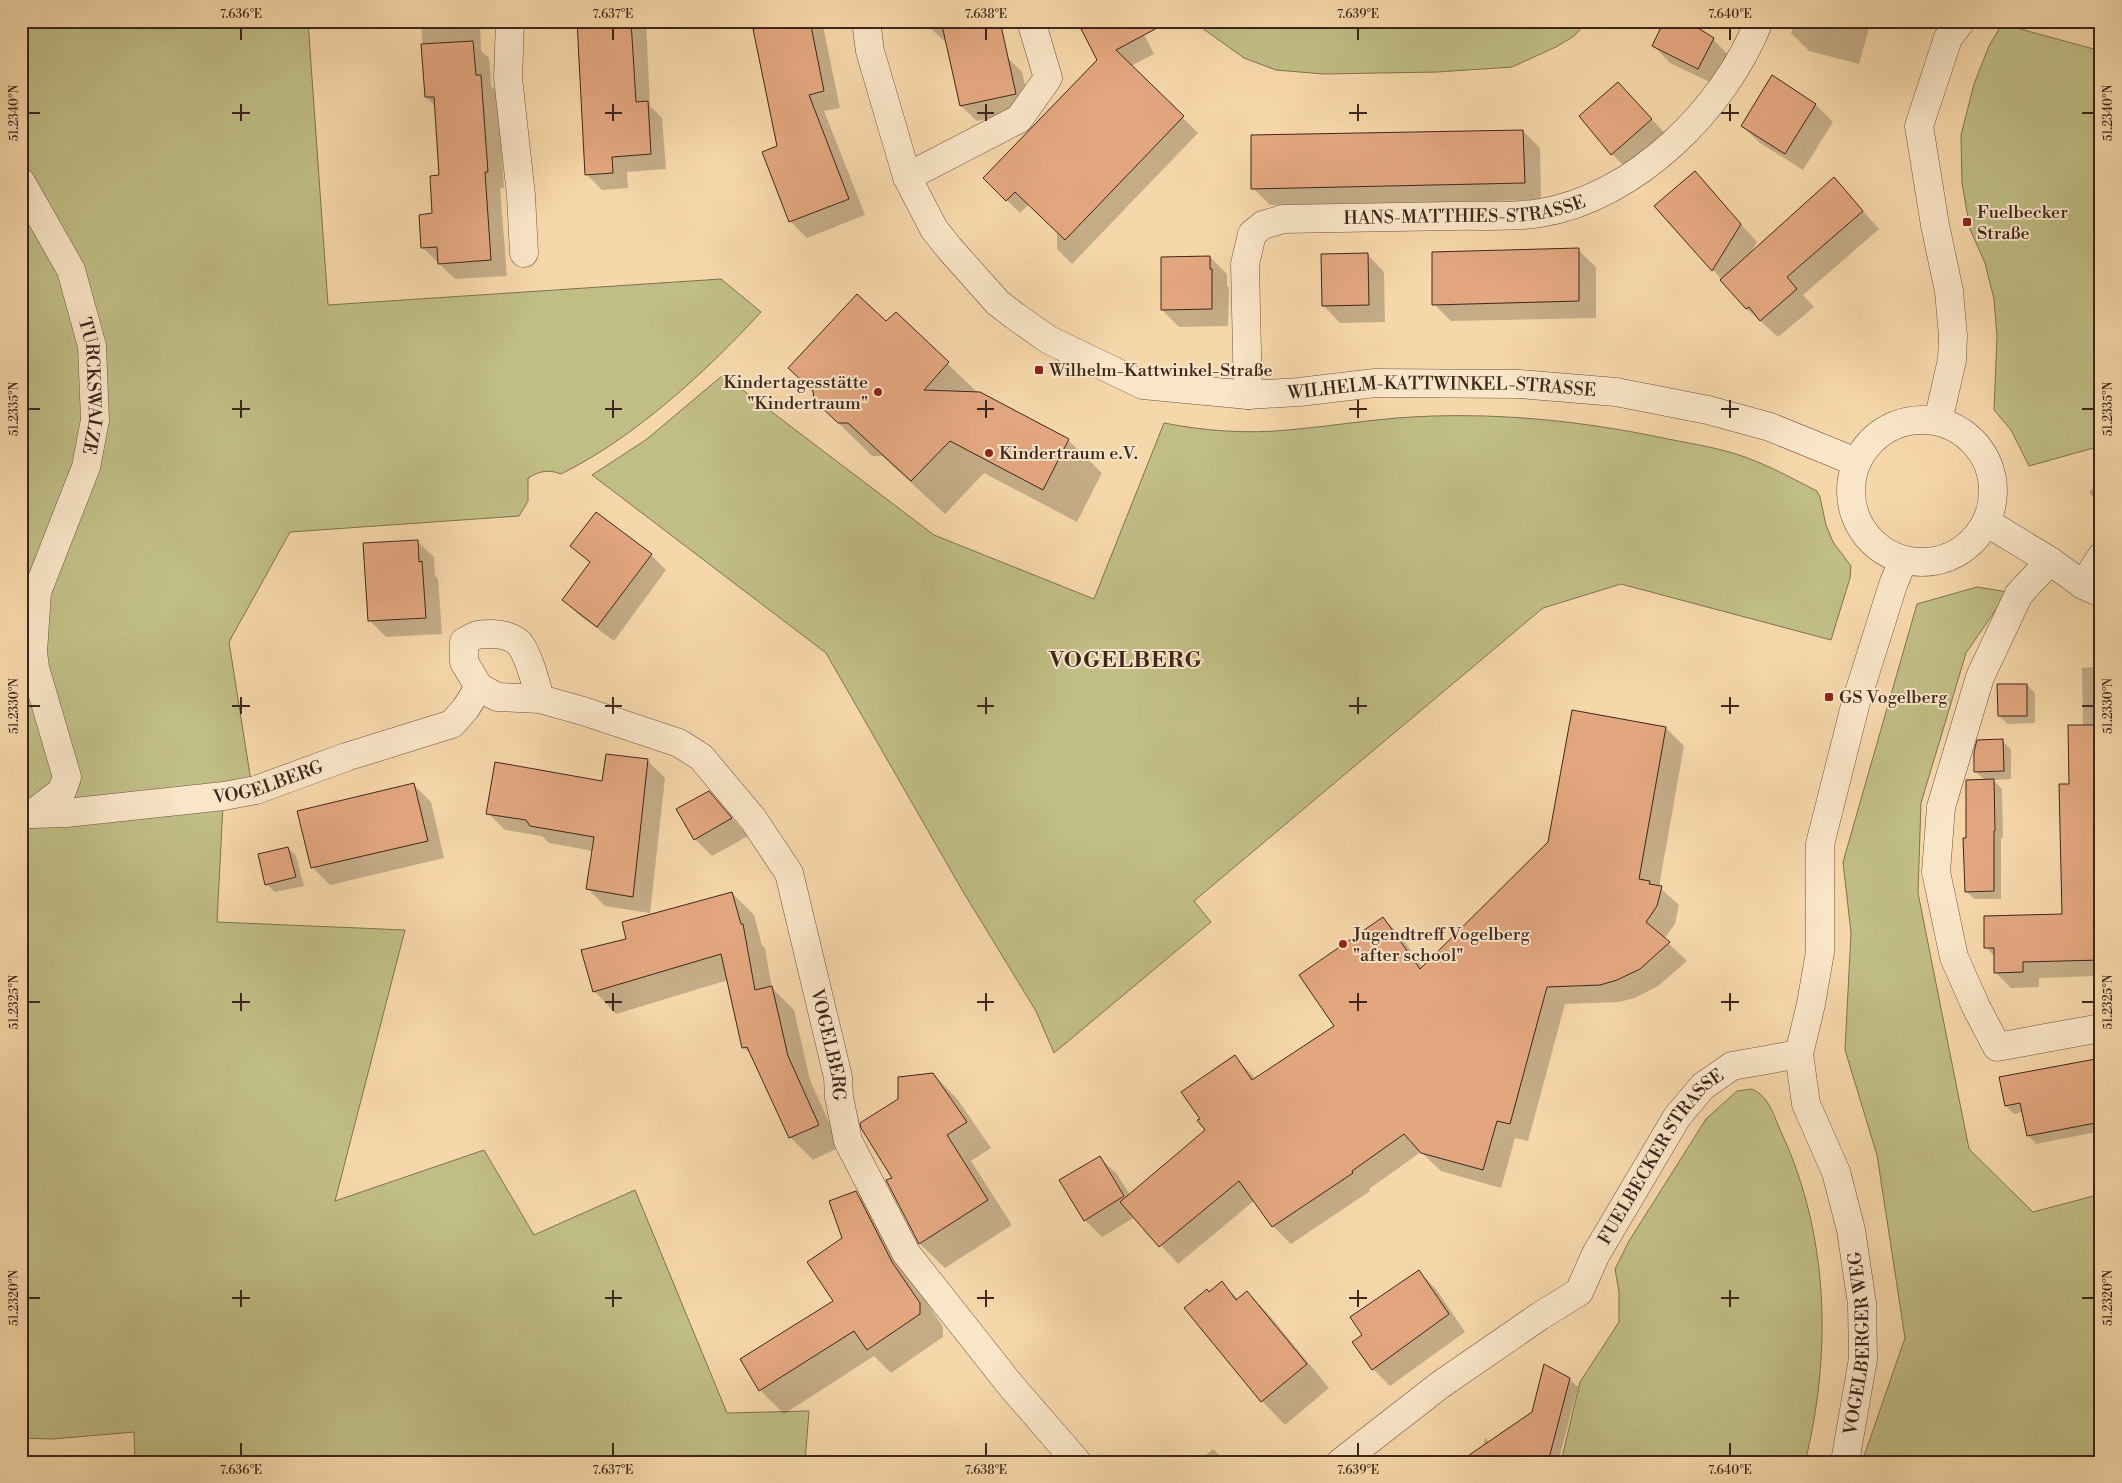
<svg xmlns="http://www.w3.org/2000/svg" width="2122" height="1483" viewBox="0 0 2122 1483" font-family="'Libre Bodoni',serif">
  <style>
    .green { fill: #c0bd85; stroke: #7f7251 }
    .shadow { fill: #0003 }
    .building { fill: #e3a77f; stroke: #3e261d }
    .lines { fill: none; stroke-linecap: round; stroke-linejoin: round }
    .minor-casing { stroke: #6c5240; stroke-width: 29 }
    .minor { stroke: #f9e5c7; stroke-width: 28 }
    .ticks { fill: none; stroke: #3e261d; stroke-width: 2 }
    .poi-dot { fill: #8f2418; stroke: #f9e5c7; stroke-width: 2 }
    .labels { text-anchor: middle; stroke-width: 4; stroke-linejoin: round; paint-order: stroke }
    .street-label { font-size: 18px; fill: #3e261d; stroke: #f9e5c7 }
    .poi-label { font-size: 18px; fill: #3e261d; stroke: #f9e5c7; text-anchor: start }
    .district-label { font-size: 22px; font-weight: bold; letter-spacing: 1px; fill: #3e261d; stroke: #f9e5c7 }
    .neatline { fill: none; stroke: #3e261d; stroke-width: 2 }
    .ticks-label { font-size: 12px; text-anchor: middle; fill: #3e261d }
  </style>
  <rect width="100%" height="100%" fill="#f6d7a9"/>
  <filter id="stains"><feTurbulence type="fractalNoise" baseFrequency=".004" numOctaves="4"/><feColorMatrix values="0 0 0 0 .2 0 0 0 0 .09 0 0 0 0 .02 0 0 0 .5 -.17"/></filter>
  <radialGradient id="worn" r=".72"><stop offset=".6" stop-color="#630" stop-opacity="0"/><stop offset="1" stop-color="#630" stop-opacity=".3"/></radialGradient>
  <!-- green -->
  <g class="green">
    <path d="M21,21H308L328,305L721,279L761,312C706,372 634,438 561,474C548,469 540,471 528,478V501L519,516L290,532L229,642L251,781L224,786L217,922L405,930L335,1201L484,1150L534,1235L635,1190L727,1413L809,1411L805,1462H135L134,1432L53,1439L21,1438Z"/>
    <path d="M1196,21H1588L1574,36L1556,47L1512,67L1437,72L1324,74L1276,70L1244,58L1202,28Z"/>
    <path d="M2002,24L2101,51V446L2029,466L2011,430L1994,410L1997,336L1994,299L1985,263L1970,229L1962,183L1961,135L1974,84L1989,46Z"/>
    <path d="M723,375L934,535L1094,599L1164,423C1205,431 1246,434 1288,430C1324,427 1360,421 1397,418C1487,411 1579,420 1668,439C1693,444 1720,448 1745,457C1770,466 1793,479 1817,491L1820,497L1826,525L1833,542L1851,566L1850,578L1831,640L1621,584L1543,608L1194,901L1211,922L1054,1053L1036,1011L962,890L826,653L592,475L647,439Z"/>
    <path d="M1977,587L2008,592L1966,653L1921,803L1918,893L1969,1149L2033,1212L2101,1194V1462H1862L1905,1338L1877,1155L1845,1050L1851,933L1843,862L1917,604Z"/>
    <path d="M1752,1089C1770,1097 1774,1117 1782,1134C1829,1236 1832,1354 1805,1462H1561L1580,1382L1619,1322V1292L1615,1269L1629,1241L1706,1119L1737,1091Z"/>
  </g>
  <!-- shadow -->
  <g class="shadow">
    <path d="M421,21H480L481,51L489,58L491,86L497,92L504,188H500L507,276L455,279L422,247L434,215L440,176L435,106L426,97Z"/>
    <path d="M578,21H646L650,106L662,118L666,169L627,172L628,188L602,190L586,174Z"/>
    <path d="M753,21H822L840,108L824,111L865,215L807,238L790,221L778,147Z"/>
    <path d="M929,21H999L1007,57L1022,72L1031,109L977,121L961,106L948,44L931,29Z"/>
    <path d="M1137,21L1154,54L1131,66L1198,133L1072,264L1057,249V231L1098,60Z"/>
    <path d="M1795,21H1871L1859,64L1809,51L1791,33Z"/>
    <path d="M1713,39L1730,57L1716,85L1670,63L1653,45Z"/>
    <path d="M1772,77L1816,105L1833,122L1803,170L1760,143L1742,126Z"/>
    <path d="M1635,101L1668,137L1629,171L1612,154Z"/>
    <path d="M1523,131L1540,148L1541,200L1270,205L1253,188Z"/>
    <path d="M1025,136L1029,204L1020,213L984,178Z"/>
    <path d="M1695,173L1757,242L1751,252L1834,178L1879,229L1803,295L1814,307L1778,337L1747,309L1713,270Z"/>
    <path d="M1578,250L1596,267V318L1451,321L1434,304Z"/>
    <path d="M1367,254L1384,272L1385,322L1340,323L1323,305Z"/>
    <path d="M1210,257L1227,274V286L1229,288L1228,326L1179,327L1162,310Z"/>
    <path d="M896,314L978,393L1068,440L1102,473L1077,522L984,473L945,514L882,456H872L815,400L814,393L790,368L886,323Z"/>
    <path d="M2101,477V504L2089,493Z"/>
    <path d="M417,541L434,557L435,575L438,579L442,634L386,637L369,620Z"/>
    <path d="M572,546L651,555L666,570L614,641L579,615L564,600L591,564Z"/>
    <path d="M2093,649H2101V981L2096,976L2039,978V987L2011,988L1995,972V957L1986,947L2063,916L2071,785L2083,726L2082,668L2093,667Z"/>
    <path d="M2027,685L2035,693V723L2008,724L1999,716Z"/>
    <path d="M1666,728L1684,746L1659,887L1679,905L1675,924L1664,939L1687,961L1658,986L1635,998L1619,1002L1565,1004L1528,1141L1515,1138L1501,1188L1441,1171L1421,1152L1369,1189L1370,1191L1291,1244L1273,1226L1255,1200L1178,1264L1135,1217L1102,1237L1085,1220L1099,1157L1117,1174L1130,1195L1206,1130L1201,1119L1235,1057L1256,1079L1336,1026L1383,918L1401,936L1423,968Z"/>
    <path d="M2002,741L2011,749V779L1993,780L2002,789L2003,838H2001V899H1974L1966,891L1967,839L1985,780L1975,771Z"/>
    <path d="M607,756L648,761L665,778L650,913L605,906L588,889L593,851L549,843L542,836L505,830L488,813L603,782Z"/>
    <path d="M414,785L431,802L444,858L330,885L312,867Z"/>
    <path d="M709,792L748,836L712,856L695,839Z"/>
    <path d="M288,848L296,856L304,886L275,892L266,884Z"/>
    <path d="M732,893L754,915L762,945L765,948L772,988L794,1010L810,1080L840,1147L813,1160L791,1138L753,1056L744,1048L728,980L616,1014L594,991L627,940Z"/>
    <path d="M2101,1059V1131L2036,1144L2028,1135L2023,1112L2014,1114L2006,1106Z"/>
    <path d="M933,1074L958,1100L991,1148L971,1161L1012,1225L945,1268L920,1244L888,1181L894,1179L899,1100Z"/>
    <path d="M856,1193L880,1216L916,1286L943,1327V1337L891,1373L874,1356L784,1414L760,1390L835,1301L844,1239Z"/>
    <path d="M1419,1272L1436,1289L1465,1332L1390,1386L1373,1369L1364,1335Z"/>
    <path d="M1222,1283L1238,1299L1247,1292L1270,1316L1329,1388L1285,1425L1262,1401L1209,1293Z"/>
    <path d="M1569,1379L1578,1387L1558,1462H1554L1516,1437L1533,1412Z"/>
    <path d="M1485,1438L1509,1462L1483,1447Z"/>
    <path d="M1213,1449L1226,1462H1198Z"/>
  </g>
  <!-- building -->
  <g class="building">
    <path d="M577,21H631L636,102L648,101L651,154L612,157L613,173L585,175Z"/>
    <path d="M772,21H810L824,91L809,95L849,199L789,222L762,152L777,146L753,29L772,26Z"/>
    <path d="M941,21H1000L1016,94L960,106Z"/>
    <path d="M1077,21H1170L1116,50L1184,116L1065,240L1015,192L1006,201L983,178L1097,60Z"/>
    <path d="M1664,21H1687L1714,38L1698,69L1652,46Z"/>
    <path d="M473,41L476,75H481L488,172H485L491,260L438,264L437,247L421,248L419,215L432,213L430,176L439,175L434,97H425L421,44Z"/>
    <path d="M1772,75L1816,104L1785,154L1741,126Z"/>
    <path d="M1618,82L1652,119L1611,155L1579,116Z"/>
    <path d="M1523,130L1525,183L1251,189V135Z"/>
    <path d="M1695,171L1741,224L1712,271L1654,206Z"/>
    <path d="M1834,177L1863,211L1787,277L1797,289L1760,321L1749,307L1746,309L1720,280Z"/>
    <path d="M1579,248V301L1432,305V252Z"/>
    <path d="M1368,253L1369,305L1322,306L1321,254Z"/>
    <path d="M1210,256V269H1212V309L1161,310V257Z"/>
    <path d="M857,294L886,321L896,312L949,362L924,390L980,392L1069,439L1043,490L950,441L911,481L848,423H838L814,400L813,391L788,368Z"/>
    <path d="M596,512L652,554L597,627L562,600L590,562L570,546Z"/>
    <path d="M418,540L419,562L422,561L426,618L368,621L363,543Z"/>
    <path d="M1997,684H2027V716H1998Z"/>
    <path d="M1572,710L1666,727L1639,879L1650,881L1649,884L1662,886L1657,906L1646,922L1670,942L1640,969L1617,980L1600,985L1547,987L1510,1124L1497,1121L1483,1170L1421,1153L1404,1134L1352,1171L1353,1173L1272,1227L1239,1181L1159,1247L1120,1202L1205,1130L1197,1120L1200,1119L1181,1092L1235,1055L1252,1080L1334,1026L1299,975L1383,917L1420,969L1548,842Z"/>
    <path d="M2068,725H2101V960L2023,962V972L1994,973V948H1984V916L2062,914L2059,784H2069Z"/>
    <path d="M2003,739L2004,771L1974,772V752L1977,740Z"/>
    <path d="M606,754L648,759L633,897L586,889L594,837L530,826L526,820L486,814L495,762L602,781Z"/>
    <path d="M1994,779L1995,831H1994V891L1965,892L1963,838H1966V780Z"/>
    <path d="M414,783L428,841L311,868L297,811Z"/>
    <path d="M709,791L732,818L694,840L676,809Z"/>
    <path d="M288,847L296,877L265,885L258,854Z"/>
    <path d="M732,892L741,924H743L755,990L772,986L788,1056L819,1125L789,1138L747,1047L742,1048L721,954L593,992L581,950L626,939L622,922Z"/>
    <path d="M2101,1058V1122L2027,1136L2020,1103L2005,1106L1999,1077Z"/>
    <path d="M933,1073L967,1122L947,1135L988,1200L919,1244L886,1180L892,1178L861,1128L860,1123L898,1099V1077Z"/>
    <path d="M1100,1156L1124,1196L1084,1221L1059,1180Z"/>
    <path d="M856,1191L892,1262L920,1303V1314L867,1350L854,1331L759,1391L740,1359L833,1301L807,1262L842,1238L829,1201Z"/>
    <path d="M1419,1270L1449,1314L1372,1370L1352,1342L1362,1335L1350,1317Z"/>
    <path d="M1222,1281L1236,1300L1247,1291L1307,1364L1261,1402L1184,1308L1207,1289L1209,1292Z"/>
    <path d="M1544,1364L1570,1378L1548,1462H1459L1532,1412Z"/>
  </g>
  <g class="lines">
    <!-- minor casing -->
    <g class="minor-casing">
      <g id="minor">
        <path d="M510,21L508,78L521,195L524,253"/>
        <path id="s1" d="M866,21L870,51L907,177L934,229L949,248L998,303L1015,316L1049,340L1143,385L1248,395L1299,392L1375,383L1519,384L1616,392L1708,410L1770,427L1856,462"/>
        <path d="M907,177L1019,119L1048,78L1031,21"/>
        <path id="s2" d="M21,182L71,270L92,346L95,420L86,467L37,592L33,652L35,668L67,777L62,791L32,814"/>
        <path id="s3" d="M1248,395L1245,264L1252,234L1263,225L1283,219C1339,218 1396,217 1453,216C1481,215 1512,218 1540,213C1635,198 1725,108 1759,21"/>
        <circle cx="1922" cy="491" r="71"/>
        <path d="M1938,421L1952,360L1953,336L1949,291L1935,225L1919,126L1948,38L1961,21"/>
        <path d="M1986,522L2050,561L2083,585L2101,593"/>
        <path d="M2050,561L2019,594L1980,677L1941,807L1936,872L1954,957L1976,1007L1997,1047L2101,1028"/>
        <path d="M2083,585L2101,557"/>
        <path id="s4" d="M540,699C536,684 529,655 519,643C513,637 501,634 493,634C479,634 476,634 464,642V662L479,687L497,697L540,699L583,711L679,743L701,757L753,819L789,873L838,1077L839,1097L848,1141L906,1253L1012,1387L1077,1462"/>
        <path id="s5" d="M32,814L66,813L224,796L256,790L346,757L452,724L466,708L479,687"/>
        <path id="s6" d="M1341,1462L1440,1385L1540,1316L1579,1292L1596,1254L1677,1117L1703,1086L1732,1066L1799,1054"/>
        <path id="s7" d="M1845,1462L1863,1359L1862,1304L1851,1230L1836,1172L1806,1104L1799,1054L1811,1004L1820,952V844L1856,702L1893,585L1903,560"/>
      </g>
    </g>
    <!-- minor -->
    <use href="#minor" class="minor"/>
  </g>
  <!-- ticks -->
  <path class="ticks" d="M241,28V40M613,28V40M986,28V40M1358,28V40M1730,28V40M241,104V121M613,104V121M986,104V121M1358,104V121M1730,104V121M28,113H40M232,113H250M605,113H622M977,113H994M1349,113H1367M1721,113H1739M2082,113H2094M241,400V418M613,400V418M986,400V418M1358,400V418M1730,400V418M28,409H40M232,409H250M605,409H622M977,409H994M1349,409H1367M1721,409H1739M2082,409H2094M241,697V714M613,697V714M986,697V714M1358,697V714M1730,697V714M28,706H40M232,706H250M605,706H622M977,706H994M1349,706H1367M1721,706H1739M2082,706H2094M241,993V1011M613,993V1011M986,993V1011M1358,993V1011M1730,993V1011M28,1002H40M232,1002H250M605,1002H622M977,1002H994M1349,1002H1367M1721,1002H1739M2082,1002H2094M241,1290V1307M613,1290V1307M986,1290V1307M1358,1290V1307M1730,1290V1307M28,1298H40M232,1298H250M605,1298H622M977,1298H994M1349,1298H1367M1721,1298H1739M2082,1298H2094M241,1443V1456M613,1443V1456M986,1443V1456M1358,1443V1456M1730,1443V1456"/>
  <!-- markers -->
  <g class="poi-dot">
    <rect x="1962" y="217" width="10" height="10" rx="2.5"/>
    <rect x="1034" y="365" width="10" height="10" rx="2.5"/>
    <circle cx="878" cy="392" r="5"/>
    <circle cx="989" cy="453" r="5"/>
    <rect x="1824" y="692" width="10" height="10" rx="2.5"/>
    <circle cx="1343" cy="944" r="5"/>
  </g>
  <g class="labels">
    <!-- street labels -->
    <g class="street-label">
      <text dy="6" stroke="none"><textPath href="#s3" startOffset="379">HANS-MATTHIES-STRASSE</textPath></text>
      <text dy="6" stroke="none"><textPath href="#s2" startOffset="220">TURCKSWALZE</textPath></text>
      <text dy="6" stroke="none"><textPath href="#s1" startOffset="785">WILHELM-KATTWINKEL-STRASSE</textPath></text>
      <text dy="6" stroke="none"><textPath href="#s5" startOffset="239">VOGELBERG</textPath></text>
      <text dy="6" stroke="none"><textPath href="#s4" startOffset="726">VOGELBERG</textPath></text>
      <text dy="6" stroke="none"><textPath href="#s6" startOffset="452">FUELBECKER STRASSE</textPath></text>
      <text dy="6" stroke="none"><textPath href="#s7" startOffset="120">VOGELBERGER WEG</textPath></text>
    </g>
    <!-- poi labels -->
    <g class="poi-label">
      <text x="1977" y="218">Fuelbecker<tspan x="1977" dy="21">Straße</tspan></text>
      <text x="1049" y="376">Wilhelm-Kattwinkel-Straße</text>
      <text x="868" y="388" text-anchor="end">Kindertagesstätte<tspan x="868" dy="21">"Kindertraum"</tspan></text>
      <text x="999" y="459">Kindertraum e.V.</text>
      <text x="1839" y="703">GS Vogelberg</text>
      <text x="1353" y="940">Jugendtreff Vogelberg<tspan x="1353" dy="21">"after school"</tspan></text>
    </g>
    <!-- district labels -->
    <g class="district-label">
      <text x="1126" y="667">VOGELBERG</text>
    </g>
  </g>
  <!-- margin -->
  <rect width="2122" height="1483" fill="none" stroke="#f6d7a9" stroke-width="55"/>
  <rect x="28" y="28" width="2066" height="1428" class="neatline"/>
  <g class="ticks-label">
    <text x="241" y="18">7.636°E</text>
    <text x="613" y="18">7.637°E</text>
    <text x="986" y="18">7.638°E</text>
    <text x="1358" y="18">7.639°E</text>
    <text x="1730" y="18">7.640°E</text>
    <text transform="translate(14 113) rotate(-90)" y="4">51.2340°N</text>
    <text transform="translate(2108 113) rotate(-90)" y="4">51.2340°N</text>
    <text transform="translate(14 409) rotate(-90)" y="4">51.2335°N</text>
    <text transform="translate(2108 409) rotate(-90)" y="4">51.2335°N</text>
    <text transform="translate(14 706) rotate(-90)" y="4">51.2330°N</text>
    <text transform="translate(2108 706) rotate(-90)" y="4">51.2330°N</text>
    <text transform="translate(14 1002) rotate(-90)" y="4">51.2325°N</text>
    <text transform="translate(2108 1002) rotate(-90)" y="4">51.2325°N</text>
    <text transform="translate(14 1298) rotate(-90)" y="4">51.2320°N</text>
    <text transform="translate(2108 1298) rotate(-90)" y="4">51.2320°N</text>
    <text x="241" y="1474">7.636°E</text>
    <text x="613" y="1474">7.637°E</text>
    <text x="986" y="1474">7.638°E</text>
    <text x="1358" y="1474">7.639°E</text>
    <text x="1730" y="1474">7.640°E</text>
  </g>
  <rect width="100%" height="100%" filter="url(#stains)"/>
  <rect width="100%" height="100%" fill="url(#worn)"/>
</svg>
